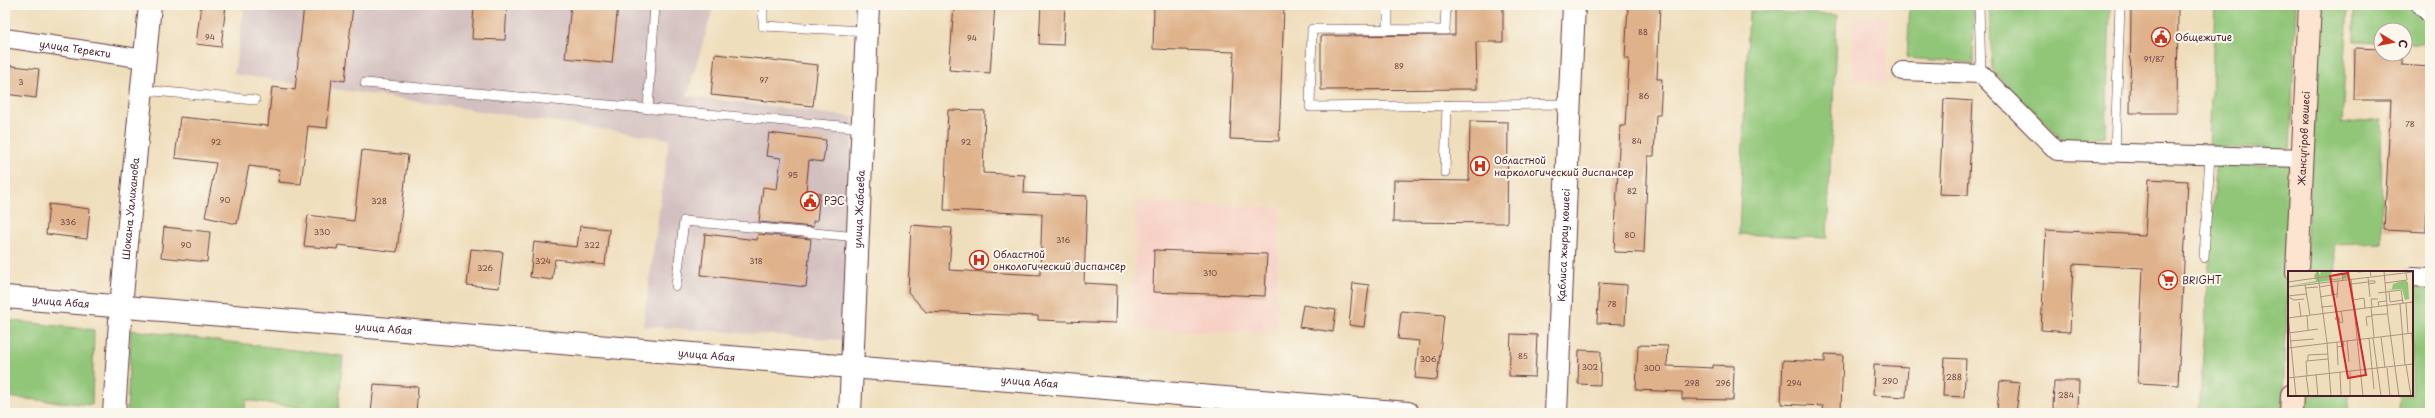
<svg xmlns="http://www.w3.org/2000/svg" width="2435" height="418" viewBox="0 0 2435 418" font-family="'Playpen Sans',sans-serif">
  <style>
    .built { fill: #f7d1c6 }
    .industrial { fill: #d2bfbf }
    .green { fill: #91c678; stroke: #6e7252 }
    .building { fill: #dfb28b }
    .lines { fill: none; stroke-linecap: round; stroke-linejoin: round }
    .service-casing { stroke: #633c41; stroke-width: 10 }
    .minor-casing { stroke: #633c41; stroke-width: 20 }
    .tertiary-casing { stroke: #633c41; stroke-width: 24 }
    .secondary-casing { stroke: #633c41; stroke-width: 24 }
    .service { stroke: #fff; stroke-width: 9 }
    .minor { stroke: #fff; stroke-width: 18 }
    .tertiary { stroke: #fff; stroke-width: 22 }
    .secondary { stroke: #fde4d0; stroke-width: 22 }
    .labels { text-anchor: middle; stroke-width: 4; stroke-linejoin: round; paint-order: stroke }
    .number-label { font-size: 8px; fill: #6f4443 }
    .poi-label { font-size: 10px; fill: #4a1f2b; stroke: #fbf7ec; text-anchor: start }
    .street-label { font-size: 10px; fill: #4a1f2b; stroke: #fbf7ec }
    .inset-road { fill: none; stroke: #ad9282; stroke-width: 1 }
    .view { fill: #d62828; fill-opacity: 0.15; stroke: #d62828; stroke-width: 2 }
    .inset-edge { fill: none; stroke: #4a1f2b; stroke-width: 2 }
  </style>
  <rect width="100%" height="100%" fill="#fbf7ec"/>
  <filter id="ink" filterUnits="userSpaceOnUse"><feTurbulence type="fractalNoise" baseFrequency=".025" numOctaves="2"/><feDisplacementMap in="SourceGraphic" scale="8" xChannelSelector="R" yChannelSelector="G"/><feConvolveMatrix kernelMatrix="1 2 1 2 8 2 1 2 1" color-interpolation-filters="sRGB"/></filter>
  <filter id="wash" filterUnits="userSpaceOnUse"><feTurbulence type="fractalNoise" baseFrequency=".012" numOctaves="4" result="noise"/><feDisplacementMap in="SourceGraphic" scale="16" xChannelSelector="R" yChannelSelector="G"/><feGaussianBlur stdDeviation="0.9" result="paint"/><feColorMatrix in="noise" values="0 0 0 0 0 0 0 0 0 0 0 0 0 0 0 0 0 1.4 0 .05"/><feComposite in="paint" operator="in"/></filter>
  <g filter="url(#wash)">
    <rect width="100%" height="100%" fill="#efdebc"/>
    <!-- built -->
    <g class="built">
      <path d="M1854,16L1888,18L1885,83L1851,81Z"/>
      <path d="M1136,201L1280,208L1275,333L1133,330Z"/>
    </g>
    <!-- industrial -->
    <path class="industrial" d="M245,5H714L687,96L853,117L844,340L643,326L669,139L234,74Z"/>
    <!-- green -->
    <g class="green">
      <path d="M1910,5H1974L1973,63L1907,58Z"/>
      <path d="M1989,5H2110L2106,136L2065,142L1992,70Z"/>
      <path d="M2215,5H2296L2290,149L2209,147Z"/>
      <path d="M2318,5H2348L2342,124L2381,119L2382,243L2334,245L2336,272H2305Z"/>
      <path d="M2401,5H2421L2430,19V43H2405V30H2381V43L2354,42V10Z"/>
      <path d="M1749,11L1837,15L1827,238L1739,234Z"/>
      <path d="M2216,164H2295L2282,413H2199Z"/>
      <path d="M2430,286L2429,413H2399L2400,395H2412V289Z"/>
      <path d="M5,320L94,330L92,405L5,397Z"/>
      <path d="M131,330L343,356L338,413L246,400L244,413H127Z"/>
      <path d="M2300,395H2349L2348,413H2299Z"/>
    </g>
    <g id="blocks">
      <!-- building -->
      <g class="building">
        <path d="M201,5H226L221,47L196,44Z"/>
        <path d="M304,5H353L345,81L332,79L327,128L308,126L301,184L278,182L280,170L249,166L237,224L205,217L216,163L175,158L180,117L268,126L272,87L295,90Z"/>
        <path d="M474,5H507L505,40L472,39Z"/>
        <path d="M571,5H618L612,63L565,58Z"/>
        <path d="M954,5H995L990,73L949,70Z"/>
        <path d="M1041,5H1065L1063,45L1039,44Z"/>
        <path d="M1154,5L1284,7L1279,141L1230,139L1234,52L1153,49Z"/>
        <path d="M1455,5H1503V42H1476L1477,89L1321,90V36L1455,35Z"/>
        <path d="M1628,5H1660L1657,79H1662L1660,115H1656L1654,156H1648L1644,253L1614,252L1620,126H1625L1629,59H1625Z"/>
        <path d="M2131,5H2178L2177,113H2130Z"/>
        <path d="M2355,48L2381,49V54H2402V65L2430,67V148L2426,232L2384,230L2391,100H2354Z"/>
        <path d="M715,54L818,65L813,106L711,95Z"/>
        <path d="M5,65L39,69L36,98L5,94Z"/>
        <path d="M1944,99L1973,101L1968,195L1939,194Z"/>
        <path d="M948,110L985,111L983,173L1025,175L1024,193L1087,196L1084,283L1117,285L1116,323L1038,320V316L926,312L908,292L911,225L952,228L949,270L1040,275L1042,214L944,210Z"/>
        <path d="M1470,121L1508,122L1507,223L1393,222L1394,180L1469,181Z"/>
        <path d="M769,133L826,140L823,162L809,160L806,191L820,193L817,221H813V227L759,222L763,187L777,189L781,158L766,156Z"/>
        <path d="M362,150L408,155L397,252L338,245L337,249L304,246L308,215L354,221Z"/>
        <path d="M2148,179L2188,181L2178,385L2138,383L2143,268L2073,264L2070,332L2041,330L2046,230L2145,235Z"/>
        <path d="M49,204L90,209L87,239L46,234Z"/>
        <path d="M580,226L609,229L605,265L555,259L552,280L530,277L534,242L577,247Z"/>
        <path d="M164,227L210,232L207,262L161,257Z"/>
        <path d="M705,234L757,240L758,234L811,239L806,287L701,275Z"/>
        <path d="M471,249L503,252L499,288L467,285Z"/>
        <path d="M1154,250L1267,254L1265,296L1153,292Z"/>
        <path d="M1353,283L1369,285L1364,327L1349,325Z"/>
        <path d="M1599,283L1627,285L1625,324L1597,323Z"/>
        <path d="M1303,305L1336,310L1333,332L1299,327Z"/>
        <path d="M1401,311L1444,315L1437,380L1415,378L1419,341L1398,339Z"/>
        <path d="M1511,334L1537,335L1535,377L1509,376Z"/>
        <path d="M1638,345L1668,346L1667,366L1713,368V365L1734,366L1733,400L1682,399V392L1636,390Z"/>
        <path d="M1579,350L1601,351L1600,385L1578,384Z"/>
        <path d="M1825,354L1843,355L1841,410L1823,409V406L1781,404L1783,360L1825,362Z"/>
        <path d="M1945,358L1966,359L1964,397L1943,396Z"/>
        <path d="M1874,365L1908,367L1906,397L1873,395Z"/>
        <path d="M2000,381L2020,383L2016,413L1997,411Z"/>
        <path d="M2054,381H2079L2078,409H2053Z"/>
        <path d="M374,384L418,387L416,413H371Z"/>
      </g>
    </g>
  </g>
  <g filter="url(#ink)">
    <use href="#blocks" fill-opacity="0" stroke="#633c41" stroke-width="1"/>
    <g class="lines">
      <!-- service casing -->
      <g class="service-casing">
        <g id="service">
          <path d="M763,5V26L867,31"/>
          <path d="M1446,5L1445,30L1312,29L1310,107L1570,104"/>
          <path d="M1979,5L1981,74"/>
          <path d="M1388,30V5"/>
          <path d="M365,83L863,128"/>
          <path d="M142,90L255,100"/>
          <path d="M648,109L655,5"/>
          <path d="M2115,153L2120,5"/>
          <path d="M1445,172L1447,105"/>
          <path d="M2204,258L2210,155"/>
          <path d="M676,286L684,221L858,237"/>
        </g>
      </g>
      <!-- minor casing -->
      <g class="minor-casing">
        <g id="minor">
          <path d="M2421,5L2430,14"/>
          <path id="s1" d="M5,38L145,59"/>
          <path d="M1902,71L1981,74L2057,151L2303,158"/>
          <path d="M2412,277L2430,278"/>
        </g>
      </g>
      <!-- tertiary casing -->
      <g class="tertiary-casing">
        <g id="tertiary">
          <path id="s2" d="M5,297L1408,413"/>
          <path id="s3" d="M114,413L121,306L150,5"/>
          <path id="s4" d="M850,413L868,5"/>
          <path id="s5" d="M1556,413L1574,5"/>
        </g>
      </g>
      <!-- secondary casing -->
      <g class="secondary-casing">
        <g id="secondary">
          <path id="s6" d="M2297,272L2310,5"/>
          <path d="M2291,413L2292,395"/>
        </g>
      </g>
      <!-- service -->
      <use href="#service" class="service"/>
      <!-- minor -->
      <use href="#minor" class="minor"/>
      <!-- tertiary -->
      <use href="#tertiary" class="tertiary"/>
      <!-- secondary -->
      <use href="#secondary" class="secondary"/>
    </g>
  </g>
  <!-- icons -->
  <defs>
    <g id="civic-ring" transform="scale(1)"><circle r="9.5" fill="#fbf7ec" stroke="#c8321e" stroke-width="1.5"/><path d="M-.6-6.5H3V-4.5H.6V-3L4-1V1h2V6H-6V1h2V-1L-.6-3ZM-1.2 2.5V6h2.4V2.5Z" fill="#c8321e"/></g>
    <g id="hospital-ring" transform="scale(1)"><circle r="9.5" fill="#fbf7ec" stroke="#c8321e" stroke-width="1.5"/><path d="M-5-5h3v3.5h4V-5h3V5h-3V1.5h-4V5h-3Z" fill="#c8321e"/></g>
    <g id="supermarket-ring" transform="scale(1)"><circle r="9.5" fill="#fbf7ec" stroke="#c8321e" stroke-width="1.5"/><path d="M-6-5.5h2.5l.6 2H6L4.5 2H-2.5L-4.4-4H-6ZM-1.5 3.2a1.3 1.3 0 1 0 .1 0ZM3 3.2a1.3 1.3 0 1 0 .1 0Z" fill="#c8321e"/></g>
  </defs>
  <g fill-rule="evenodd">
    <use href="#civic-ring" x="2161" y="37"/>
    <use href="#hospital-ring" x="1480" y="166"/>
    <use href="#civic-ring" x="810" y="201"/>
    <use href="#hospital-ring" x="979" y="260"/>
    <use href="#supermarket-ring" x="2168" y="280"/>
  </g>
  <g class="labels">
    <!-- number labels -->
    <g class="number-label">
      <text x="1643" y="35">88</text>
      <text x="210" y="40">94</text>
      <text x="972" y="41">94</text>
      <text x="2154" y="62">91/87</text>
      <text x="1399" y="69">89</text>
      <text x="764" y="83">97</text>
      <text x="21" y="85">3</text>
      <text x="1644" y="99">86</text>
      <text x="2410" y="127">78</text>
      <text x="1637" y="144">84</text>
      <text x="216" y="145">92</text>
      <text x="966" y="145">92</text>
      <text x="793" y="178">95</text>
      <text x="1632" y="194">82</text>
      <text x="225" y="203">90</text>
      <text x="379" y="204">328</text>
      <text x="68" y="225">336</text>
      <text x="322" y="235">330</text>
      <text x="1630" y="238">80</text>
      <text x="1063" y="243">316</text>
      <text x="186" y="248">90</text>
      <text x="592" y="248">322</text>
      <text x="543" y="264">324</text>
      <text x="756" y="264">318</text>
      <text x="485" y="271">326</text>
      <text x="1210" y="276">310</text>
      <text x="1612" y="307">78</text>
      <text x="1523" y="359">85</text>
      <text x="1428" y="362">306</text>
      <text x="1590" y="370">302</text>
      <text x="1652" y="371">300</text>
      <text x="1954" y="380">288</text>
      <text x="1890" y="384">290</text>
      <text x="1692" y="386">298</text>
      <text x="1723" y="386">296</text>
      <text x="1794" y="386">294</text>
      <text x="2066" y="398">284</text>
    </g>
    <!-- poi labels -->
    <g class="poi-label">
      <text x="2175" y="41">Общежитие</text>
      <text x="1494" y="164">Областной<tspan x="1494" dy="12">наркологический диспансер</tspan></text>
      <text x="824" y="205">РЭС</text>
      <text x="993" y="258">Областной<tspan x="993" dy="12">онкологический диспансер</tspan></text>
      <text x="2182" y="284">BRIGHT</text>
    </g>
    <!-- street labels -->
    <g class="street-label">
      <text dy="4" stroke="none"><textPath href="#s1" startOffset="71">улица Теректи</textPath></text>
      <text dy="4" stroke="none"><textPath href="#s6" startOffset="134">Жансүгіров көшесі</textPath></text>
      <text dy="4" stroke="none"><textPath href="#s3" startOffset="205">Шокана Уалиханова</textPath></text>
      <text dy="4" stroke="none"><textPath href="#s4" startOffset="204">улица Жабаева</textPath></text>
      <text dy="4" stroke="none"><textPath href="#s5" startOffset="168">Қаблиса жырау көшесі</textPath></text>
      <text dy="4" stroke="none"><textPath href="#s2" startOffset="56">улица Абая</textPath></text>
      <text dy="4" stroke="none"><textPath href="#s2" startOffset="380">улица Абая</textPath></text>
      <text dy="4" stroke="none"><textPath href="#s2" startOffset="704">улица Абая</textPath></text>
      <text dy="4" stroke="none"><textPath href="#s2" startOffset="1028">улица Абая</textPath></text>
    </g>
  </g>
  <!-- overview -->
  <g transform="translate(2288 271)">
    <rect width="125" height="125" fill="#efdebc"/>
    <path d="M30,0L32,4L33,0H45L42,5L45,8L55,7L54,3L61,2L62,7L0,15L28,10L26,4ZM116,9L120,11L121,28L117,29L114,18L99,19L104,18L105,13Z" fill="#91c678"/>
    <path class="inset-road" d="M29,0L31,12M96,0L100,46L111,125M70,1L82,0L83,5M42,5L54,2L55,9M80,6L82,26M63,8L75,125M80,10H87V12L80,13M0,11L42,5L43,10M31,12L39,72L43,125M97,12L119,9L118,2M63,13L80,11M17,14L22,44M0,16L125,1M31,16L43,14L44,24M17,17L30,16M101,21L102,31L115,29M90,22L113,19L115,32M0,25L18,23M0,26L6,29L16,28M32,26L49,23M49,27L50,10M65,29L76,27L77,37M11,31L13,46M118,32L120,63M112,33L117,94M91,35L90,31L98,30M33,36L45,35M83,36L86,66M84,36L83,28H90M0,43L8,125M83,44L99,43M19,45L20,59M0,47L125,31M51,48L48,49L47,47L51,46L52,52L55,51L53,40M79,55L78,46L84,45M1,62L30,58M124,62L125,86M93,66L97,97M81,67L86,118M85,67L93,125M2,70L26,68M59,70L61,91M49,71L50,94M49,76L56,75L55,70M0,77L125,62M20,89V84L40,83M118,94L123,125M99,97L102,125M62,100V125M52,101L53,125M28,103L30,125M18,104L21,125M19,104L18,90L40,88M0,107L125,93"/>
    <path class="view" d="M60,2L78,104L60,107L42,5Z"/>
    <rect width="125" height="125" class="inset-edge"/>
  </g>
  <!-- margin -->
  <rect width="2435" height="418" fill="none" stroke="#fbf7ec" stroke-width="20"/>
  <!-- north arrow -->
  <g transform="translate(2393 42) rotate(100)"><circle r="19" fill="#fbf7ec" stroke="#b4a19f"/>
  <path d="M0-3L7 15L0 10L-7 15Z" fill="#c8321e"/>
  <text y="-6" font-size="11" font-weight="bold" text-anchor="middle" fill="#4a1f2b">С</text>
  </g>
</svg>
